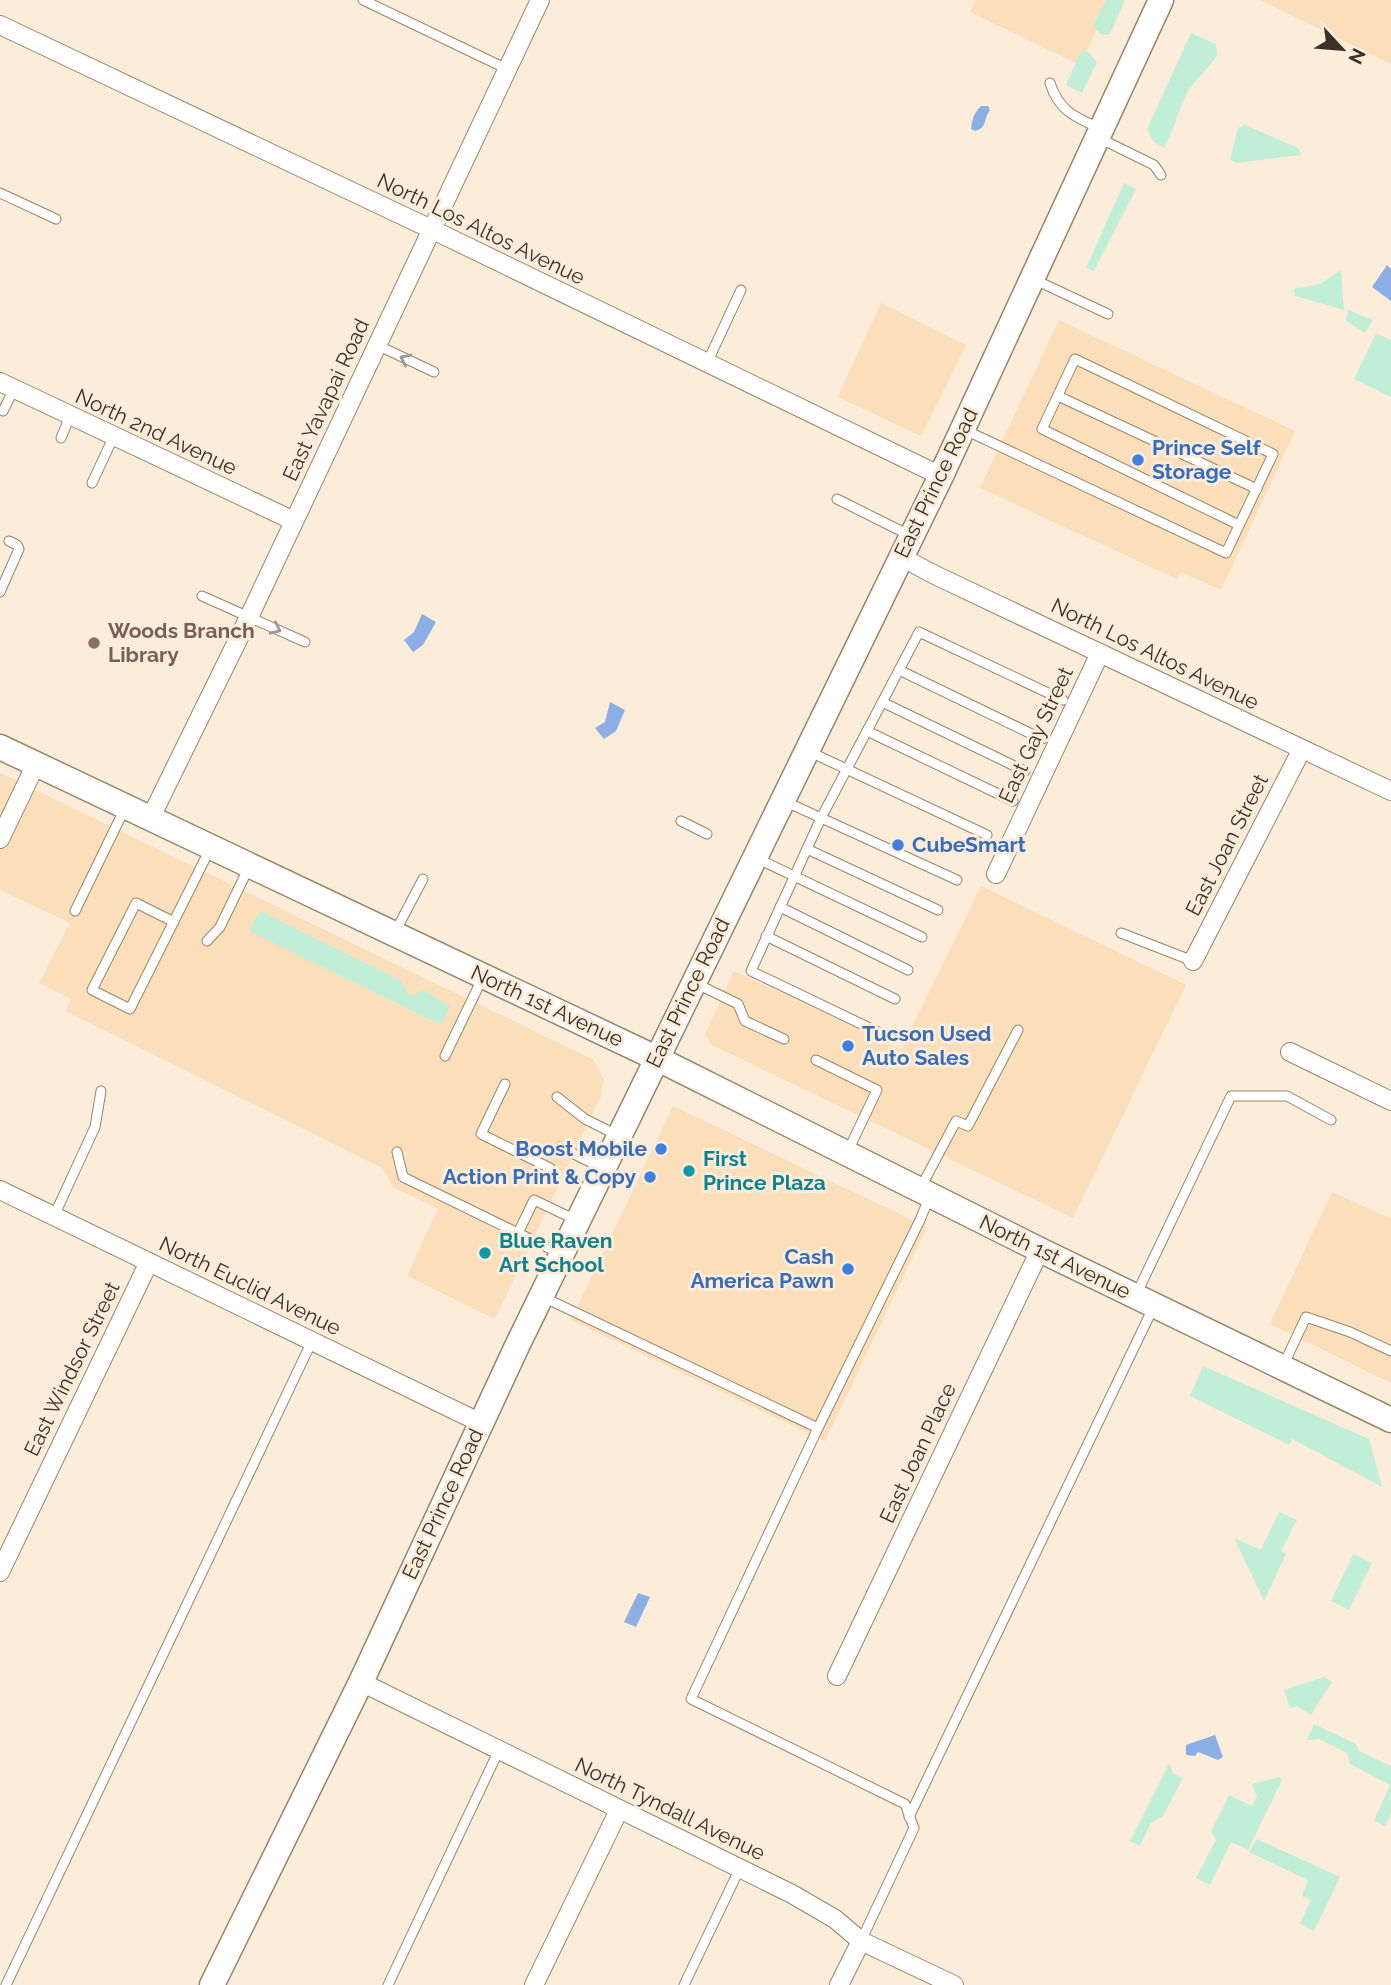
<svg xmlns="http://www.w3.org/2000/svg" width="1391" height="1985" viewBox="0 0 1391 1985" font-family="Raleway,sans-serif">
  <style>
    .built { fill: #fbdeba }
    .green { fill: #c1eed7 }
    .water { fill: #8bafe5 }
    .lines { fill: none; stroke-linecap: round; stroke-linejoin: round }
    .service-casing { stroke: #9a8468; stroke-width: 11 }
    .minor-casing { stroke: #9a8468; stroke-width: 20 }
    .secondary-casing { stroke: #9a8468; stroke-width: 27 }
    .service { stroke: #fff; stroke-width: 9 }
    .minor { stroke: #fff; stroke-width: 18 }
    .secondary { stroke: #fff; stroke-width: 24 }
    .oneway { stroke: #9d9892 }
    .shop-dot { fill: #3f7fe0; stroke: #fceddb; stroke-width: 2.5 }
    .education-dot { fill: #8d6e63; stroke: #fceddb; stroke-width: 2.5 }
    .culture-dot { fill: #0f9aa8; stroke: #fceddb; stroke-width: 2.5 }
    .labels { text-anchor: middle; stroke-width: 6; stroke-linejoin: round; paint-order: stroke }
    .street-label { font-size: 21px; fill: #3b3126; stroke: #fceddb }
    .shop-label { font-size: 21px; font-weight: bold; fill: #366cbe; stroke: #fceddb; text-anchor: start }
    .education-label { font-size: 21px; font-weight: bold; fill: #785e54; stroke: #fceddb; text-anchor: start }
    .culture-label { font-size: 21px; font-weight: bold; fill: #0d838f; stroke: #fceddb; text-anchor: start }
  </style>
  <rect width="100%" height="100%" fill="#fceddb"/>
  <!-- built -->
  <g class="built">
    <path d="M976,0H1111L1080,65L970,12Z"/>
    <path d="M1260,0H1391V64Z"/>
    <path d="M881,303L966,345L921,436L838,397Z"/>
    <path d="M1059,320L1295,431L1221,590L1181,572L1177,579L980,488Z"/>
    <path d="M0,773L594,1060L604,1080L601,1096L495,1319L407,1276L438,1209L393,1187L382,1168L65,1011L71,999L39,983L70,923L0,890Z"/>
    <path d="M981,886L1186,985L1073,1218L710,1044L705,1034L734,971L901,1049Z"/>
    <path d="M673,1106L927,1227L825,1441L571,1320Z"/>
    <path d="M1332,1192L1391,1219V1383L1270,1324Z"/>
  </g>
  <!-- green -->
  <g class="green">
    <path d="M1106,0H1125L1110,34L1102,35L1095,29L1094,24Z"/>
    <path d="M1191,33L1216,44L1217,55C1210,68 1194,79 1186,95C1177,113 1174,131 1164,148L1154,142L1147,129Z"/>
    <path d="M1087,51L1097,62L1082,93L1066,85L1080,53Z"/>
    <path d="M1245,125L1298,148L1301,155L1236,163L1230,159L1238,128Z"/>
    <path d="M1124,183L1136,189L1094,271L1086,268Z"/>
    <path d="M1341,270L1344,310L1295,296L1294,289L1320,284Z"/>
    <path d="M1348,310L1373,320L1365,333L1346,321Z"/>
    <path d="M1376,333L1391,340V397L1354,379Z"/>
    <path d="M260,911L400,980L410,996L424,990L450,1007L441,1025L249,931Z"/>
    <path d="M1203,1366L1369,1439L1382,1487L1296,1441L1292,1439L1289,1445L1190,1396Z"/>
    <path d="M1279,1512L1297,1520L1281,1551L1286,1554L1264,1601L1234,1538L1261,1550Z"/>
    <path d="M1353,1554L1372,1563L1349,1610L1331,1601Z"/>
    <path d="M1324,1677L1332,1682L1311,1715L1297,1706L1290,1708L1284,1690Z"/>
    <path d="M1314,1724L1356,1744L1359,1751L1391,1766V1813L1385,1826L1374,1821L1390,1785L1350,1764L1347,1753L1319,1739L1307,1740Z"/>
    <path d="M1169,1763L1173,1773L1183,1778L1163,1816L1151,1823L1140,1846L1130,1841Z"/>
    <path d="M1279,1777L1282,1780L1248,1850L1231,1842L1210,1885L1196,1878L1216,1840L1211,1831L1229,1795L1252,1806L1257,1796L1252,1784Z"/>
    <path d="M1257,1839L1340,1877L1314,1931L1300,1924L1311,1900L1302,1896L1308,1880L1249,1852Z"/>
  </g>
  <!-- water -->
  <g class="water">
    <path d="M981,106H988L990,110C983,119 988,128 975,131L971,129C972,119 974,113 981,106Z"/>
    <path d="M1387,265L1391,269V301L1372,287Z"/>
    <path d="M422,614L436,622L423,645L413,652L404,640L414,632Z"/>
    <path d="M610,702L625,710L616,731L604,739L595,728L605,722Z"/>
    <path d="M638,1593L650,1597L636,1627L624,1622Z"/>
    <path d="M1215,1735L1223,1757L1218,1760L1198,1752L1195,1756L1186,1755V1745Z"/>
  </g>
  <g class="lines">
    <!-- service casing -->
    <g class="service-casing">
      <g id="service">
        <path d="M363,0L507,69"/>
        <path d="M1050,83C1059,111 1075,117 1099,128"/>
        <path d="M1099,138L1154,165L1161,175"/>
        <path d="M0,193L56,219"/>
        <path d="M1033,279L1108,314"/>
        <path d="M377,345L434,372"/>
        <path d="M707,363L741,290"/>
        <path d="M1058,396L1257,489"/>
        <path d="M3,411L14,389"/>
        <path d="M963,429L1226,553L1273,454L1075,359L1042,429L1239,525"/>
        <path d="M61,438L70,416"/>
        <path d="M92,483L113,438"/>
        <path d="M837,499L911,536"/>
        <path d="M0,592L19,549L17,545L9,541"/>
        <path d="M202,596L305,642"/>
        <path d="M899,670L1042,739"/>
        <path d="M882,702L1025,771"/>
        <path d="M868,729L821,818L751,971L878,1032"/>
        <path d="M808,751L987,835"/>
        <path d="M784,801L957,880"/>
        <path d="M1013,801L867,731L919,632L1063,700"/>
        <path d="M681,821L707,834"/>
        <path d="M807,849L938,910"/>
        <path d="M756,858L922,937"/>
        <path d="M780,907L908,970"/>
        <path d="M75,911L125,808"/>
        <path d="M174,922L136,903L92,990L130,1009L210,849"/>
        <path d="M395,932L423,879"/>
        <path d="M1121,933L1193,961"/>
        <path d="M766,936L895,999"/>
        <path d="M207,941L220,927L249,867"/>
        <path d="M695,983L738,1004L745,1021L784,1039"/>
        <path d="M445,1056L483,977"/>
        <path d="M816,1060L877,1090L847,1153"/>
        <path d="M505,1084L481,1134L550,1168"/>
        <path d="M557,1097L585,1119L617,1135"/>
        <path d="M560,1147L602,1168"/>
        <path d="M397,1152L403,1177L561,1254"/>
        <path d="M920,1189L956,1121L968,1126L1018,1030"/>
        <path d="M54,1216L95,1127L101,1091"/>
        <path d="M518,1233L534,1200L576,1220"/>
        <path d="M1136,1295L1231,1096H1287L1331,1120"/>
        <path d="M543,1297L818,1428L920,1220L929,1198"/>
        <path d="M1283,1366L1306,1317L1350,1332L1391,1351"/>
        <path d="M818,1428L691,1699L905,1804L914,1828L861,1941"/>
        <path d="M909,1817L1154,1306"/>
        <path d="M6,1985L312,1341"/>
        <path d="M388,1985L499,1750"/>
        <path d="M684,1985L740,1868"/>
      </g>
    </g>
    <!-- minor casing -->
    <g class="minor-casing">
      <g id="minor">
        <path d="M0,25L431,229L941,476"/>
        <path d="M0,382L294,521"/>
        <path d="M901,557L935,575L1391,791"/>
        <path d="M150,819L249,617L540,0"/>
        <path d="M0,839L36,764"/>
        <path d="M996,874L1100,653"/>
        <path d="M1193,961L1302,749"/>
        <path d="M1290,1052L1391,1101"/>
        <path d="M0,1190L481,1423"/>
        <path d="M0,1572L149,1262"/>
        <path d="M837,1676L1040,1250"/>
        <path d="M361,1682L792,1894L835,1919L861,1941L954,1985"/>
        <path d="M534,1985L619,1810"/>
        <path d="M839,1985L861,1941"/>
      </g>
    </g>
    <!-- secondary casing -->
    <g class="secondary-casing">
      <g id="secondary">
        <path d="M0,747L656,1058L1040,1250L1391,1420"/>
        <path d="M212,1985L361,1682L518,1344L941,476L1161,0"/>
      </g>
    </g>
    <!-- service -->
    <use href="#service" class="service"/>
    <!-- minor -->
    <use href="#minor" class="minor"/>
    <!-- secondary -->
    <use href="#secondary" class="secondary"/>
  </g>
  <!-- one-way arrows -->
  <defs><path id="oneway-chevron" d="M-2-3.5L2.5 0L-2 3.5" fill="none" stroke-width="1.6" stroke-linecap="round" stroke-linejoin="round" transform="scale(1.75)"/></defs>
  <g class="oneway">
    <use href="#oneway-chevron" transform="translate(405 359) rotate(-154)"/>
    <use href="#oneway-chevron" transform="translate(276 629) rotate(25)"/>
  </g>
  <!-- markers -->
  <g class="shop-dot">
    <circle cx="1138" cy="460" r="7"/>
    <circle cx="898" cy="845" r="7"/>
    <circle cx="848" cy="1046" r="7"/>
    <circle cx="661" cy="1149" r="7"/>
    <circle cx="650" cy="1177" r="7"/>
    <circle cx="848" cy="1269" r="7"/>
  </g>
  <circle class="education-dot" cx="94" cy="643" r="7"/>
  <g class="culture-dot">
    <circle cx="689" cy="1171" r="7"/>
    <circle cx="485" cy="1253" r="7"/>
  </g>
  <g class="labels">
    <!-- street labels -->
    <g class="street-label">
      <text transform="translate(481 229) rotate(26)" y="7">North Los Altos Avenue</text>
      <text transform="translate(326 400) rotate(-65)" y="7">East Yavapai Road</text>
      <text transform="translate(156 432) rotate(25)" y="7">North 2nd Avenue</text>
      <text transform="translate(936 483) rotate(-64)" y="7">East Prince Road</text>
      <text transform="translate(1155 654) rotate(26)" y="7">North Los Altos Avenue</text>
      <text transform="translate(1036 735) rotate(-65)" y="7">East Gay Street</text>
      <text transform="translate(1227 845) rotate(-63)" y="7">East Joan Street</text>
      <text transform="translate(688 993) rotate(-64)" y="7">East Prince Road</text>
      <text transform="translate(547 1006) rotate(25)" y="7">North 1st Avenue</text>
      <text transform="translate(1055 1257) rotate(26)" y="7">North 1st Avenue</text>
      <text transform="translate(250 1286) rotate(26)" y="7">North Euclid Avenue</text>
      <text transform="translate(72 1369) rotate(-64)" y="7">East Windsor Street</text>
      <text transform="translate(918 1453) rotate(-65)" y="7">East Joan Place</text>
      <text transform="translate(443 1504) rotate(-65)" y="7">East Prince Road</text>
      <text transform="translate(670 1809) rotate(26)" y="7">North Tyndall Avenue</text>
    </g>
    <!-- shop labels -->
    <g class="shop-label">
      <text x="1152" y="455">Prince Self<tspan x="1152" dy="24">Storage</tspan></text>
      <text x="912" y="852">CubeSmart</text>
      <text x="862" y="1041">Tucson Used<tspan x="862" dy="24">Auto Sales</tspan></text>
      <text x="647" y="1156" text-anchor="end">Boost Mobile</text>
      <text x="636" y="1184" text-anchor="end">Action Print &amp; Copy</text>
      <text x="834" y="1264" text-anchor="end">Cash<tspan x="834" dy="24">America Pawn</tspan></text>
    </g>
    <!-- education labels -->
    <g class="education-label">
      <text x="108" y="638">Woods Branch<tspan x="108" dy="24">Library</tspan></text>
    </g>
    <!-- culture labels -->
    <g class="culture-label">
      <text x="703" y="1166">First<tspan x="703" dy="24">Prince Plaza</tspan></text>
      <text x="499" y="1248">Blue Raven<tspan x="499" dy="24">Art School</tspan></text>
    </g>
  </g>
  <!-- north arrow -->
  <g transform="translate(1342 49) rotate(116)" stroke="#fceddb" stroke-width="5" paint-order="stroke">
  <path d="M0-5L12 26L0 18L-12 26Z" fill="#3b3126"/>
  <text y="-10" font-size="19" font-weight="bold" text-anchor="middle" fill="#3b3126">N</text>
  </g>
</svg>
